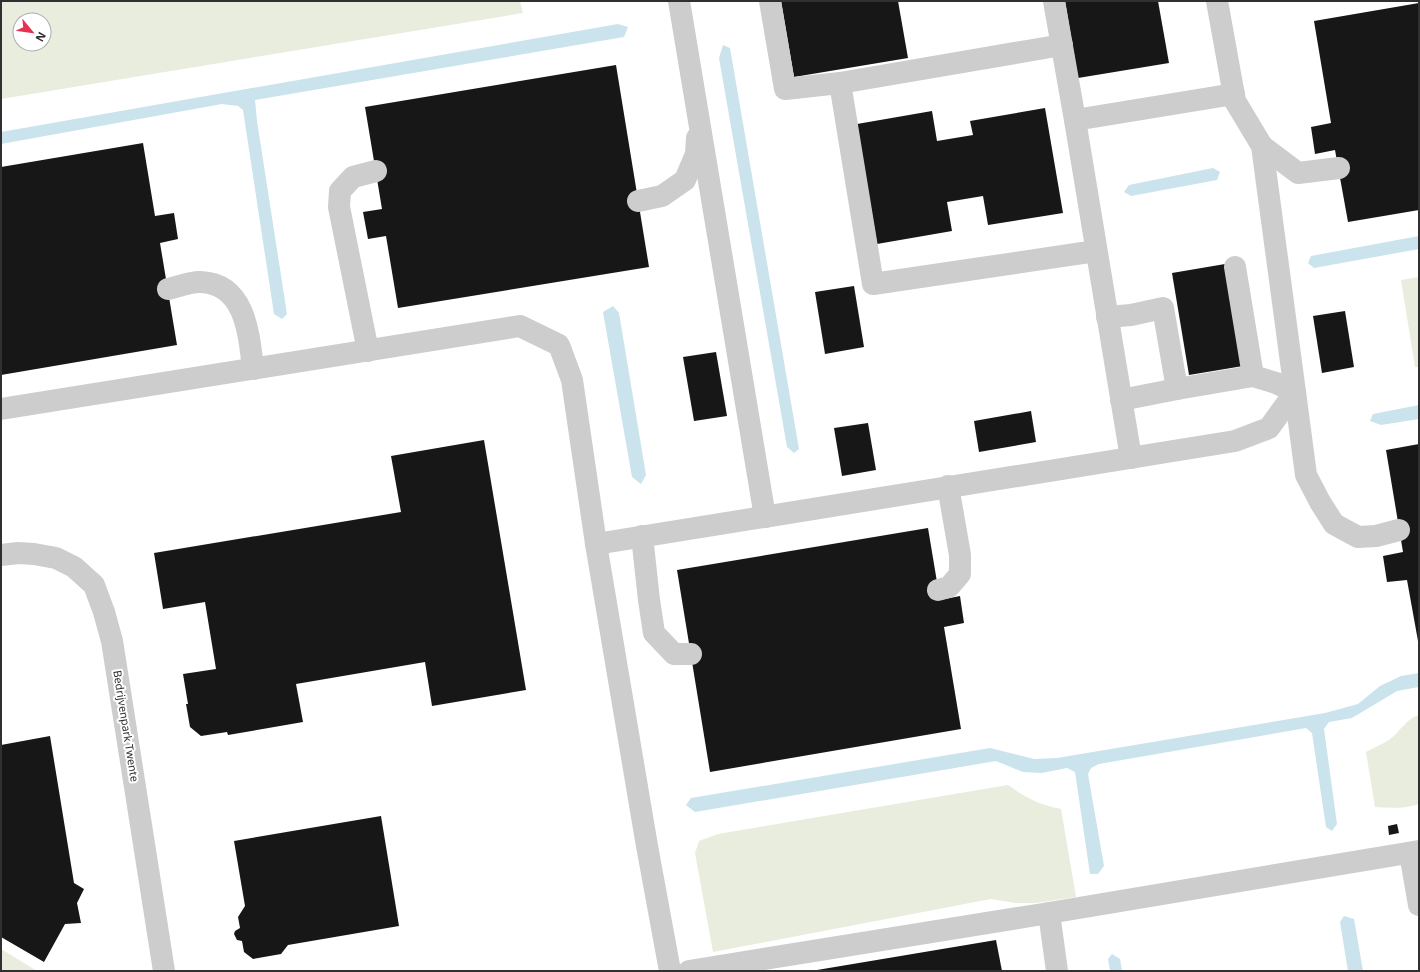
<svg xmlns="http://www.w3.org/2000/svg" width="1420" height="972" viewBox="0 0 1420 972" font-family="'Noto Sans',sans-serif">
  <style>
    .green { fill: #e8edde; fill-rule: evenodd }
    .water { fill: #cae3ed }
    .building { fill: #171717 }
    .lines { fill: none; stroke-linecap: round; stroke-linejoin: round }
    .minor { stroke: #cdcdcd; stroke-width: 22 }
    .labels { text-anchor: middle; stroke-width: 4; stroke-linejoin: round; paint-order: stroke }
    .street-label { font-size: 11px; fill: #303030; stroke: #fff }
  </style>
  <rect width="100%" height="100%" fill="#fff"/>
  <!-- green -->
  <g class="green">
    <path d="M1,1H520L523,13L1,99ZM20,20H44V44H20Z"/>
    <path d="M1419,277V367H1415L1401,280Z"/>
    <path d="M1419,715V804C1405,809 1390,808 1375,807L1366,752C1374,748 1382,744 1389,740C1400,732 1407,718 1419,715Z"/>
    <path d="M1008,785C1028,799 1038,804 1061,809L1076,897L1036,903H1015L991,899L713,952L695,853L699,841L718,834Z"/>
    <path d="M1,949L37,971H1Z"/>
  </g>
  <!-- water -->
  <g class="water">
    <path d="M618,24L628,27L624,37L255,100L257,121L287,314L282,319L274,314L243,110L238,106L222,104L1,144V132Z"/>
    <path d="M723,45L730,48L799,449L794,453L787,447L719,58Z"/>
    <path d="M1213,168L1220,172L1217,180L1131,196L1124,192L1129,185Z"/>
    <path d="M1419,236V249L1314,268L1308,263L1311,256Z"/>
    <path d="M613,306L619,313L646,475L641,484L632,477L603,312Z"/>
    <path d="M1419,405V419L1381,425L1370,421L1373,414Z"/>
    <path d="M1419,673V687L1397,691L1352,718L1329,722L1324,729L1337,824L1332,831L1326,827L1312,733L1306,728L1099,764L1091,768L1088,774L1104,866L1098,874H1090L1075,772L1067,768L1042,773L1023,772L996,761L695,812L686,805L691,798L990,748L1034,759L1057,758L1325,713L1358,704L1380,686L1401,676Z"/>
    <path d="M1344,916L1354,919L1363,971H1348L1340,922Z"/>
    <path d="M1112,954L1120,959L1122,971H1110L1108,959Z"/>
  </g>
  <!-- building -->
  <g class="building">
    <path d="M781,1H898L908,58L794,77Z"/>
    <path d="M1065,1H1158L1169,63L1078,78Z"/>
    <path d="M1419,3V210L1348,222L1335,150L1315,154L1311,127L1331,123L1314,21Z"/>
    <path d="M616,65L649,267L398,308L386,236L368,239L363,212L382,209L365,107Z"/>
    <path d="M1045,108L1063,213L988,225L983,196L947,202L952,231L877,244L857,124L932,111L937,141L973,135L970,121Z"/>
    <path d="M143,143L155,216L174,213L178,239L160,243L177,345L1,375V167Z"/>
    <path d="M1225,264L1243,366L1189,375L1172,273Z"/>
    <path d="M854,286L864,347L825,354L815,292Z"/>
    <path d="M1345,311L1354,367L1322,373L1313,316Z"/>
    <path d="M716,352L727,416L694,421L683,357Z"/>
    <path d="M1031,411L1036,442L979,452L974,421Z"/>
    <path d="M868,423L876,470L842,476L834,428Z"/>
    <path d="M484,440L526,690L432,706L425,662L296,684L303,722L228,735L227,732L201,736L190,727L186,704H188L183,674L216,669L205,602L163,609L154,553L401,512L391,456Z"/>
    <path d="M1419,444V641H1418L1407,580L1387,582L1383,556L1403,552L1386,450Z"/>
    <path d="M928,528L940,600L960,596L964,623L944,627L961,729L710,772L677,570Z"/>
    <path d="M50,736L74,883L84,889L77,903L81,923L65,924L44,962L1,937V745Z"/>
    <path d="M381,816L399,926L288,945L281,954L253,959L244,952L242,941L237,940L234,934L235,931L240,928L238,917L245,906L234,841Z"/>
    <path d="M1397,824L1399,833L1389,835L1388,826Z"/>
    <path d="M996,940L1002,971H817V970Z"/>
  </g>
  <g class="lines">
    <!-- minor -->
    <g class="minor">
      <path d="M679,1L765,517"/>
      <path d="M770,1L785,89L840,83L1062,45"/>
      <path d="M1054,1L1075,120L1131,458"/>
      <path d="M840,83L873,284L1096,251"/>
      <path d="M1075,120L1234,94"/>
      <path d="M1262,146L1298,173L1339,168"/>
      <path d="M638,201L662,196L685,180L696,154L697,138"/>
      <path d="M1235,267L1253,376"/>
      <path d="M168,289C177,287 192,281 201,282C246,284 249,335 253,369"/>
      <path d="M1107,317L1131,315L1163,308L1177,389"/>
      <path d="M368,351L339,207L340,191L353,177L376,171"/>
      <path d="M1121,400L1177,389L1253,376L1276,383L1295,392L1306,475L1320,502L1334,524L1358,537L1376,536L1399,530"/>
      <path d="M1,409L520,326L559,345L572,380L596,544L647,846L670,971"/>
      <path d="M642,536L649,600L654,633L674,654H691"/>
      <path d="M596,544L1235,441L1269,428L1295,392L1262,146L1235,101L1217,1"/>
      <path d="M1,555L18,553L34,554L56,558L74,567L94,585L104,612L112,641L164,971"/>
      <path d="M938,590L949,587L960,574V555L948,486"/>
      <path d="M1410,853L1419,905"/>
      <path d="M689,971L1049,913"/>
      <path d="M1057,971L1049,913L1419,851"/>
    </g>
  </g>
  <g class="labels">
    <!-- street labels -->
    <g class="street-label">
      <text transform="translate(126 726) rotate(81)" y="4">Bedrijvenpark Twente</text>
    </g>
  </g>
  <!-- border -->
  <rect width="1420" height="972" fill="none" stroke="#303030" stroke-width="4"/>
  <!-- north arrow -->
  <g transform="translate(32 32) rotate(119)"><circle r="19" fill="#ffffff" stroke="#acacac"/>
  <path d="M0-3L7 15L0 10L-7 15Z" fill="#e73153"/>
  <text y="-6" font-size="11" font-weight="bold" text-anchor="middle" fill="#303030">N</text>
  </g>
</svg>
